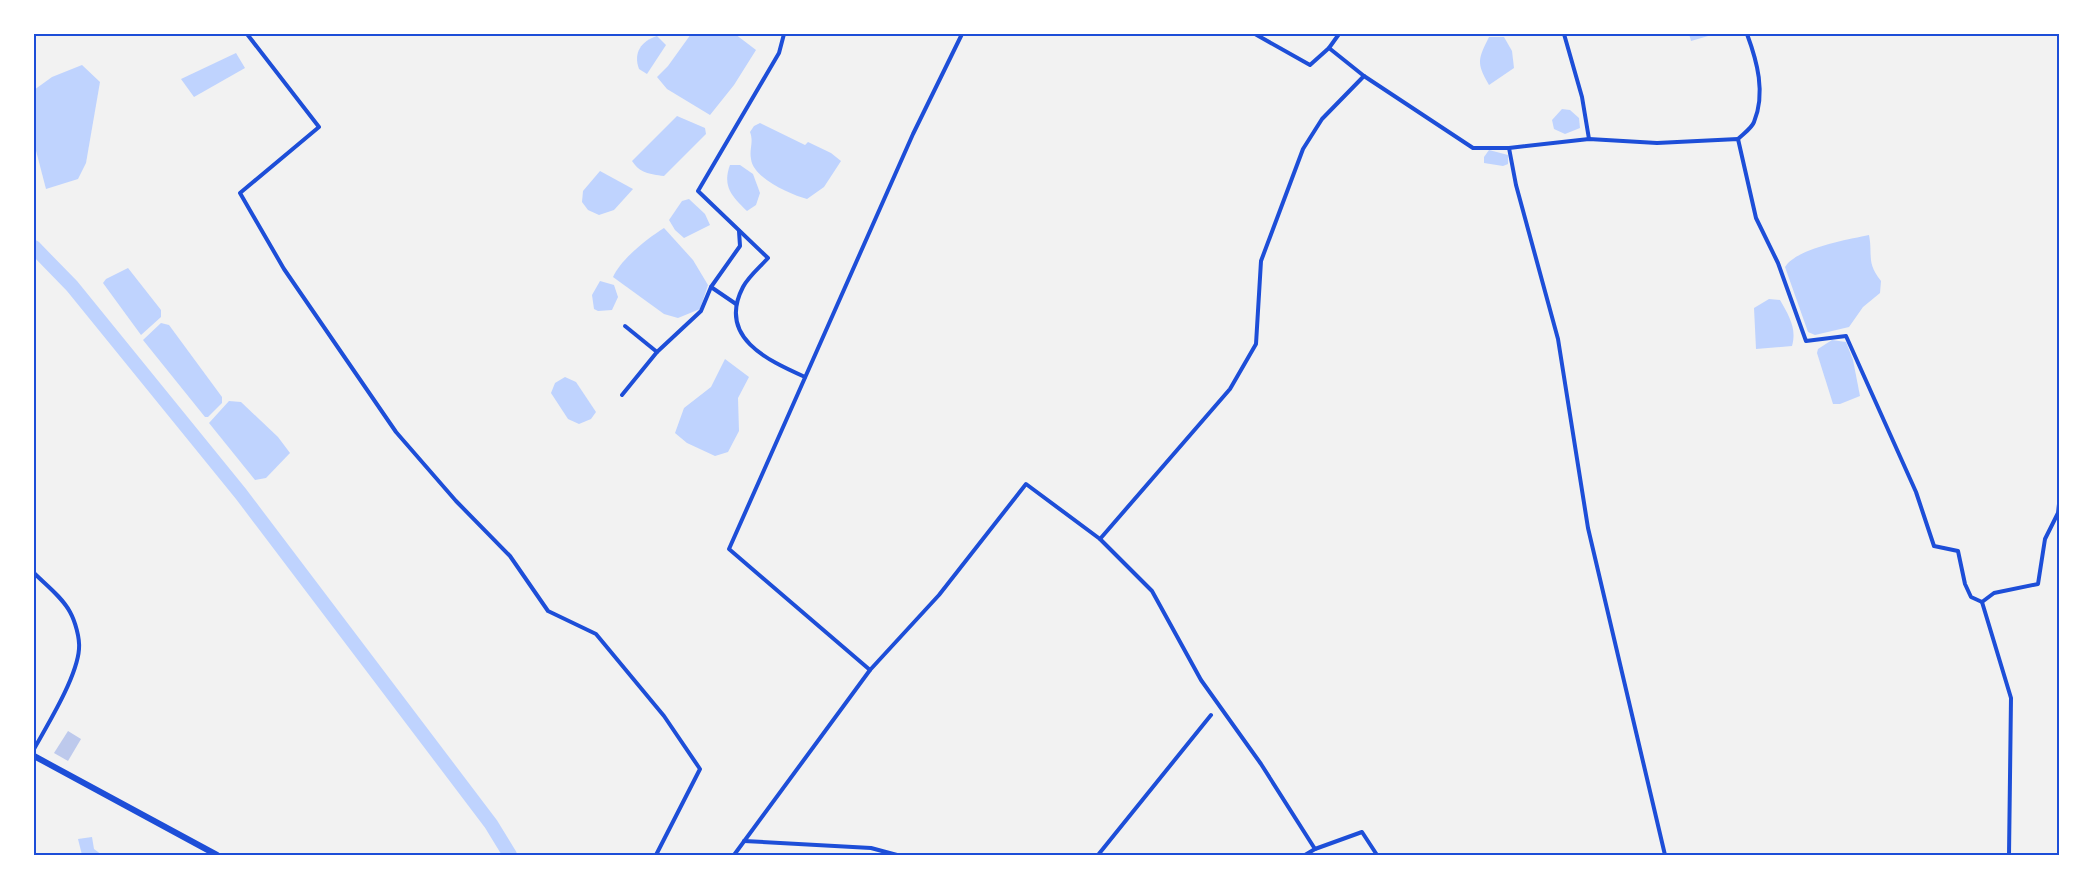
<svg xmlns="http://www.w3.org/2000/svg" width="2093" height="889" viewBox="0 0 2093 889" font-family="Lato,sans-serif">
  <style>
    .water { fill: #bfd3fe }
    .lines { fill: none; stroke-linecap: round; stroke-linejoin: round }
    .river { stroke: #bfd3fe; stroke-width: 14 }
    .building { fill: #bdc9ec }
    .minor { stroke: #1d4ed8; stroke-width: 4 }
    .trunk { stroke: #1d4ed8; stroke-width: 6 }
    .neatline { fill: none; stroke: #1d4ed8; stroke-width: 2 }
  </style>
  <rect width="100%" height="100%" fill="#f2f2f2"/>
  <!-- water -->
  <g class="water">
    <path d="M691,34H735L756,50L734,85L710,115L667,89L657,77L668,66Z"/>
    <path d="M1689,34H1715L1691,41Z"/>
    <path d="M657,36L666,45L647,74L639,69C633,53 641,41 657,36Z"/>
    <path d="M1489,37H1504L1512,51L1514,68L1489,85C1476,63 1478,59 1489,37Z"/>
    <path d="M236,53L245,68L194,97L181,79Z"/>
    <path d="M82,65L100,82L86,163L78,179L46,189L34,143V90L52,77Z"/>
    <path d="M1562,109L1570,110L1579,118L1580,128L1565,134L1554,129L1552,120Z"/>
    <path d="M677,116L705,128L706,134L664,176C649,174 640,173 632,161Z"/>
    <path d="M760,123L805,145L808,142L831,153L841,161L824,187L807,199C790,194 753,178 751,159C749,149 754,142 750,132L754,126Z"/>
    <path d="M1489,150L1508,155V164L1503,166L1484,163V157Z"/>
    <path d="M730,165H740L753,174L760,193L756,205L747,211C732,197 722,186 730,165Z"/>
    <path d="M600,171L633,189L614,210L599,215L588,210L582,202L583,191Z"/>
    <path d="M689,199L705,214L710,225L684,238L675,230L669,220L682,201Z"/>
    <path d="M664,228L693,260L708,285L700,309L678,318L664,314L613,277C621,259 648,238 664,228Z"/>
    <path d="M1869,235C1873,256 1866,262 1881,281L1880,293L1863,307L1849,327L1815,335L1808,332L1785,267C1797,248 1846,240 1869,235Z"/>
    <path d="M128,268L161,310V317L141,335L103,283L106,279Z"/>
    <path d="M600,281L614,285L618,297L612,310L598,311L594,309L592,295Z"/>
    <path d="M1769,299L1780,300C1789,316 1797,328 1792,346L1756,349L1754,308Z"/>
    <path d="M161,323L169,325L222,397V403L208,417H205L143,340Z"/>
    <path d="M1832,340L1846,342L1853,360L1860,396L1840,404H1833L1817,353L1818,349Z"/>
    <path d="M725,359L749,377L738,398L739,431L728,452L715,456L687,443L675,433L684,408L711,387Z"/>
    <path d="M565,377L576,382L596,412L591,419L579,424L568,419L551,393L555,383Z"/>
    <path d="M229,401L241,402L278,437L290,453L266,478L255,480L209,423Z"/>
    <path d="M92,837L94,849L102,855H82L78,839Z"/>
  </g>
  <g class="lines">
    <!-- river -->
    <path class="river" d="M34,247L72,286L241,494L491,824L510,855"/>
  </g>
  <!-- building -->
  <path class="building" d="M68,731L81,739L68,761L54,753Z"/>
  <g class="lines">
    <!-- minor -->
    <g class="minor">
      <path d="M247,34L319,127L240,193L284,269L396,432L456,501L510,556L548,611L596,634L664,716L700,769L656,855"/>
      <path d="M784,34L779,53L698,191L768,258C760,267 748,277 743,287C717,337 767,360 805,377"/>
      <path d="M1255,34L1310,65L1329,48L1364,76L1473,148H1509L1589,139L1657,143L1738,139L1756,218L1778,263L1806,341L1846,336L1916,492L1934,546L1958,551L1965,584L1971,597L1982,602L2011,698L2009,855"/>
      <path d="M1564,34L1582,97L1589,139"/>
      <path d="M1329,48L1339,34"/>
      <path d="M1738,139C1743,134 1752,128 1754,122C1766,93 1757,61 1747,34"/>
      <path d="M1509,148L1516,185L1558,339L1588,528L1665,855"/>
      <path d="M711,287L736,304"/>
      <path d="M625,326L657,352"/>
      <path d="M622,395L657,352L701,311L711,287L740,246L739,231"/>
      <path d="M1100,539L1230,389L1256,344L1261,261L1303,149L1322,119L1364,76"/>
      <path d="M34,573C46,585 62,597 70,612C75,621 80,638 79,649C77,677 48,724 34,749"/>
      <path d="M1982,602L1994,593L2038,584L2045,539L2058,513L2059,504"/>
      <path d="M870,670L729,549L913,134L962,34"/>
      <path d="M744,841L871,848L897,855"/>
      <path d="M734,855L870,670L939,595L1026,484L1100,539L1152,591L1201,680L1261,764L1315,849"/>
      <path d="M1098,855L1211,715"/>
      <path d="M1305,855L1315,849L1362,832L1377,855"/>
    </g>
    <!-- trunk -->
    <path class="trunk" d="M34,756L217,855"/>
  </g>
  <!-- border -->
  <rect width="2093" height="889" fill="none" stroke="#ffffff" stroke-width="70"/>
  <rect x="35" y="35" width="2023" height="819" class="neatline"/>
</svg>
